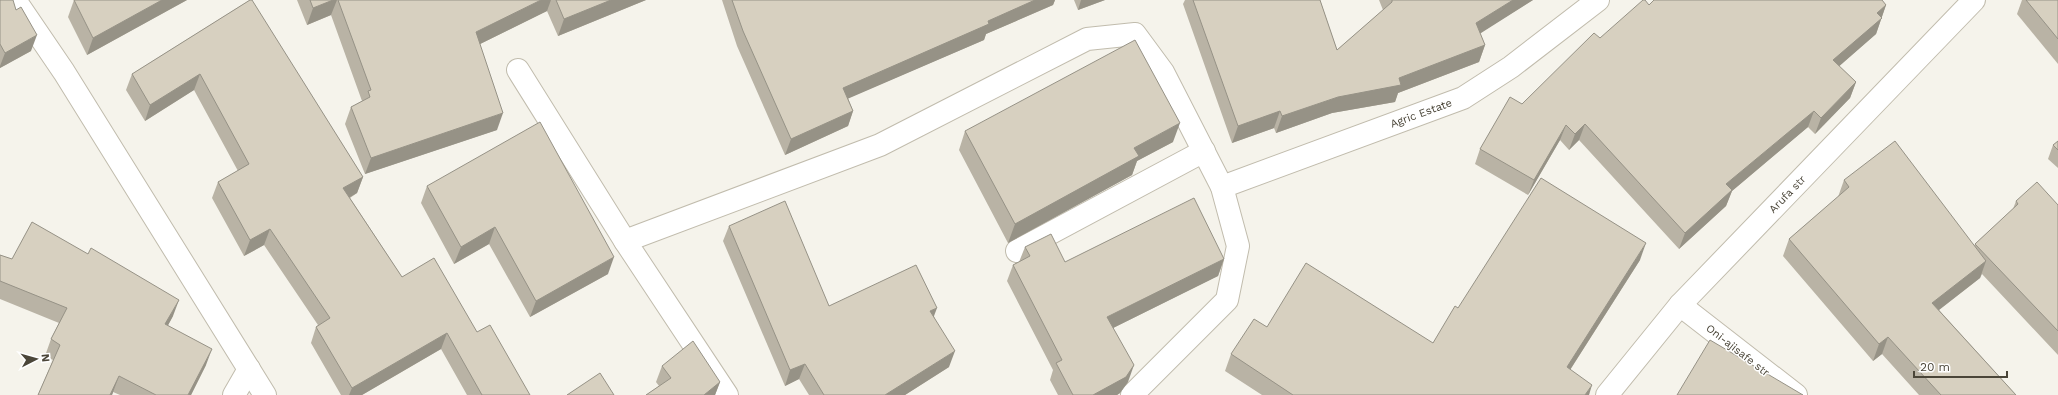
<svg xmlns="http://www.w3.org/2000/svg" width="2058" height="395" viewBox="0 0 2058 395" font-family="'Work Sans',sans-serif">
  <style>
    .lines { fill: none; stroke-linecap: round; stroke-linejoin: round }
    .minor-casing { stroke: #c1bcad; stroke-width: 24 }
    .minor { stroke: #fff; stroke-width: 22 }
    .wall { fill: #b9b3a5 }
    .shaded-wall { fill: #969286 }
    .building { fill: #d7d0c0; stroke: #969286 }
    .labels { text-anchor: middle; stroke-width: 3; stroke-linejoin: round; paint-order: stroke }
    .street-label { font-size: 11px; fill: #4a4538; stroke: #fff }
  </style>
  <rect width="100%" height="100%" fill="#f5f3eb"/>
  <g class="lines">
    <!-- minor casing -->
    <g class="minor-casing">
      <g id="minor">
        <path d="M15,0L64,72L265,395"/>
        <path d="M518,70L625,241L727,395"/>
        <path d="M1222,187L1463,98L1511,67L1598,0"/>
        <path d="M625,241L880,145L1087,39L1135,34L1163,72L1222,187L1238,246L1227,300L1132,395"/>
        <path d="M1017,251L1204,151"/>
        <path d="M1680,305L1796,395"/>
        <path d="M234,395L249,369"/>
        <path d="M1607,395L1680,305L1974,0"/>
      </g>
    </g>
    <!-- minor -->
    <use href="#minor" class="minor"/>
  </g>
  <!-- wall -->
  <g class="wall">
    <path d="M0,0L31,51L0,68Z"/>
    <path d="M74,0H187L87,55L68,17Z"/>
    <path d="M250,0L363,177L357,193L350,198L402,277L477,332L530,395H467L441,349L362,395H341L311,343L316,327L318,325L264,245L244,256L212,198L218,182L238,171L194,90L145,121L126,90L132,74Z"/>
    <path d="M297,0H646L558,36L547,11L480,44L497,130L365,174L345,124L351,107L362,101L331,15L307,25Z"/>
    <path d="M722,0H1055L1053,5L986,34L984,40L848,98L853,111L848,126L785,155L737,46Z"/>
    <path d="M1074,0H1105L1078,10Z"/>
    <path d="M1185,0H1320L1337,50L1383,10L1379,0H1533L1480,33L1485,45L1479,62L1398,93L1395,102L1332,113L1276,133L1274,128L1232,143L1183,4Z"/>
    <path d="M2022,0H2058V64L2017,14Z"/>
    <path d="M1649,5H1886L1876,34L1839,66L1856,82L1850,98L1815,134L1808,127L1732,191L1726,206L1679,249L1579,140L1569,150L1560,140L1528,195L1475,164L1480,149L1522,104L1600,38Z"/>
    <path d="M965,131L1173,142L1137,161L1132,175L1008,243L959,150Z"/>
    <path d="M2058,141V168L2048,159L2053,145Z"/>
    <path d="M1844,180L1975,245V244L2013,209L2016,201L2058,205V355L1982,274L1980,278L1939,310L2016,395H1919L1882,354L1873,361L1783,256L1789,239L1838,197Z"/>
    <path d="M427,186L608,274L530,317L489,244L454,264L421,203Z"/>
    <path d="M729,226L829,306L934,316L949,367L905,395H809L799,379L785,386L723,241Z"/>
    <path d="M1025,247L1065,262L1224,259L1218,276L1113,328L1128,382L1120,393L1117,395H1058L1050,380L1053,370L1007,281L1013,265L1019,262Z"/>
    <path d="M0,255L173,316L168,325L206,365L191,395H120L113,392L112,395H38L53,360L45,356L51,339L59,323L0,299Z"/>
    <path d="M1640,260L1570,370L1589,395H1262L1225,371L1231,354L1267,327L1433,343L1458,308Z"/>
    <path d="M662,366L720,382L715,395H646L659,386L656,382Z"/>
  </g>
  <!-- shaded-wall -->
  <g class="shaded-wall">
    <path d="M162,0H187L87,55L93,38Z"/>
    <path d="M333,0H337L331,15L307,25L313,8Z"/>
    <path d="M541,0H551L547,11L470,49L476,32Z"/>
    <path d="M611,0H646L558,36L564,19Z"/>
    <path d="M1035,0H1055L1053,5L986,34L984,40L838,103L843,88L988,21Z"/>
    <path d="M1081,0H1105L1078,10Z"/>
    <path d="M1513,0H1533L1470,40L1476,23Z"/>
    <path d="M1886,5L1876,34L1828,76L1833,60L1877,13Z"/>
    <path d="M37,35L31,51L0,68V66L5,53Z"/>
    <path d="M1485,45L1479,62L1398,93L1395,102L1332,113L1276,133L1282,116L1338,97L1399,78Z"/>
    <path d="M200,74L194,90L145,121L150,105Z"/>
    <path d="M1856,82L1850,98L1815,134L1821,118Z"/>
    <path d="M853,111L848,126L785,155L791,139Z"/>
    <path d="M1280,111L1274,128L1232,143L1238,126Z"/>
    <path d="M1814,111L1808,127L1732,191L1726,206L1679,249L1685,233L1726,184Z"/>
    <path d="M503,113L497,130L365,174L371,158Z"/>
    <path d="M1180,123L1173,142L1137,161L1132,175L1008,243L1015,224L1134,148Z"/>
    <path d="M1585,124L1579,140L1569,150L1575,134Z"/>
    <path d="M1566,125L1560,140L1528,195L1534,180Z"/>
    <path d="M363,177L357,193L338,204L343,188Z"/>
    <path d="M495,227L489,244L454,264L461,247Z"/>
    <path d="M270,229L264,245L244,256L250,240Z"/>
    <path d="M1646,243L1640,260L1561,384L1567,367Z"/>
    <path d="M614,257L608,274L530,317L536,301Z"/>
    <path d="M1224,259L1218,276L1101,334L1107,317Z"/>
    <path d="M1986,261L1980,278L1926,320L1932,303Z"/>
    <path d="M179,300L173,316L160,340L165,324Z"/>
    <path d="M937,308L931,324L930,311Z"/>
    <path d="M447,333L441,349L362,395H349L352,388Z"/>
    <path d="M1888,337L1882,354L1873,361L1879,344Z"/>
    <path d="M212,349L206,365L191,395H188Z"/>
    <path d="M955,351L949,367L905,395H885Z"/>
    <path d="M805,364L799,379L785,386L790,370Z"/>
    <path d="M1134,365L1128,382L1120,393L1117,395H1093Z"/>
    <path d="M119,376L112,395H110Z"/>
    <path d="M720,382L715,395H704Z"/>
    <path d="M1592,385L1589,395H1585Z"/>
  </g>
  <!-- building -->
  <g class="building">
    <path d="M0,0H13L16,10L21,7L37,35L5,53L0,44Z"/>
    <path d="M74,0H162L93,38Z"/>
    <path d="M250,0H252L363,177L343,188L402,277L434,258L477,332L490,325L530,395H482L447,333L352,388L316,327L330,318L270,229L250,240L218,182L249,164L200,74L150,105L132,74Z"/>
    <path d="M310,0H333L313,8Z"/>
    <path d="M338,0H541L476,32L503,113L371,158L351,107L370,97L368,91L371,90Z"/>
    <path d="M556,0H611L564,19Z"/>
    <path d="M732,0H1035L988,21L989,24L843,88L853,111L791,139L743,31Z"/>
    <path d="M1193,0H1320L1337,50L1392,2V0H1513L1476,23L1485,45L1399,78L1401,85L1338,97L1282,116L1280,111L1238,126Z"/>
    <path d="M1643,0H1645L1649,5L1654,0H1882L1886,5L1877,13L1882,18L1833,60L1856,82L1821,118L1814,111L1726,184L1732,190L1685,233L1585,124L1575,134L1566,125L1534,180L1480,149L1510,97L1522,104L1594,33L1600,38Z"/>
    <path d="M2026,0H2058V39Z"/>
    <path d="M1135,40L1180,123L1134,148L1139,156L1015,224L965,131Z"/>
    <path d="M540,122L614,257L536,301L495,227L461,247L427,186Z"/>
    <path d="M1895,141L1986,261L1932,303L2016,395H1941L1888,337L1879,344L1789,239L1849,187L1844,180Z"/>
    <path d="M2058,141V150L2053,145Z"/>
    <path d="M1541,178L1646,243L1567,367L1592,385L1585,395H1293L1231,354L1254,319L1267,327L1306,263L1433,343L1455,306L1458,308Z"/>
    <path d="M2037,182L2058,205V331L1975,244L2018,204L2016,201Z"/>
    <path d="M1194,198L1224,259L1107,317L1134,365L1126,377L1093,395H1073L1056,363L1062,360L1013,265L1030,256L1025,247L1051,234L1065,262Z"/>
    <path d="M785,201L829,306L916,265L937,308L930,311L955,351L885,395H824L805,364L790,370L729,226Z"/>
    <path d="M32,222L88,254L91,248L179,300L165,324L212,349L188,395H156L119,376L110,395H38L60,345L51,339L67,308L0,281V255L12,259Z"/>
    <path d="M1710,340L1803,395H1677Z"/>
    <path d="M693,341L720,382L704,395H646L671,378L662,366Z"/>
    <path d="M600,373L614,395H567Z"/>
  </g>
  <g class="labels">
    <!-- street labels -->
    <g class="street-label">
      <text transform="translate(1421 113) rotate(-20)" y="4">Agric Estate</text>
      <text transform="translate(1787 194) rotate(-46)" y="4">Arufa str</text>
      <text transform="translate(1738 350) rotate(38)" y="4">Oni-ajisafe str</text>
    </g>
  </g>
  <!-- north arrow -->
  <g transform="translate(36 359) rotate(84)" stroke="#ffffff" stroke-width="3" paint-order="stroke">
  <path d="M0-3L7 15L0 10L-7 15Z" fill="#4a4538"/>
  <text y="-6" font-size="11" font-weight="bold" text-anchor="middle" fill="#4a4538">N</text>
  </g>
  <!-- scale -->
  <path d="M1914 371v6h93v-6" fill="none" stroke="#4a4538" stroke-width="2"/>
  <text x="1920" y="371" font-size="12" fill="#4a4538" stroke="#ffffff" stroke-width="3" paint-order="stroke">20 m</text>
</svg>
